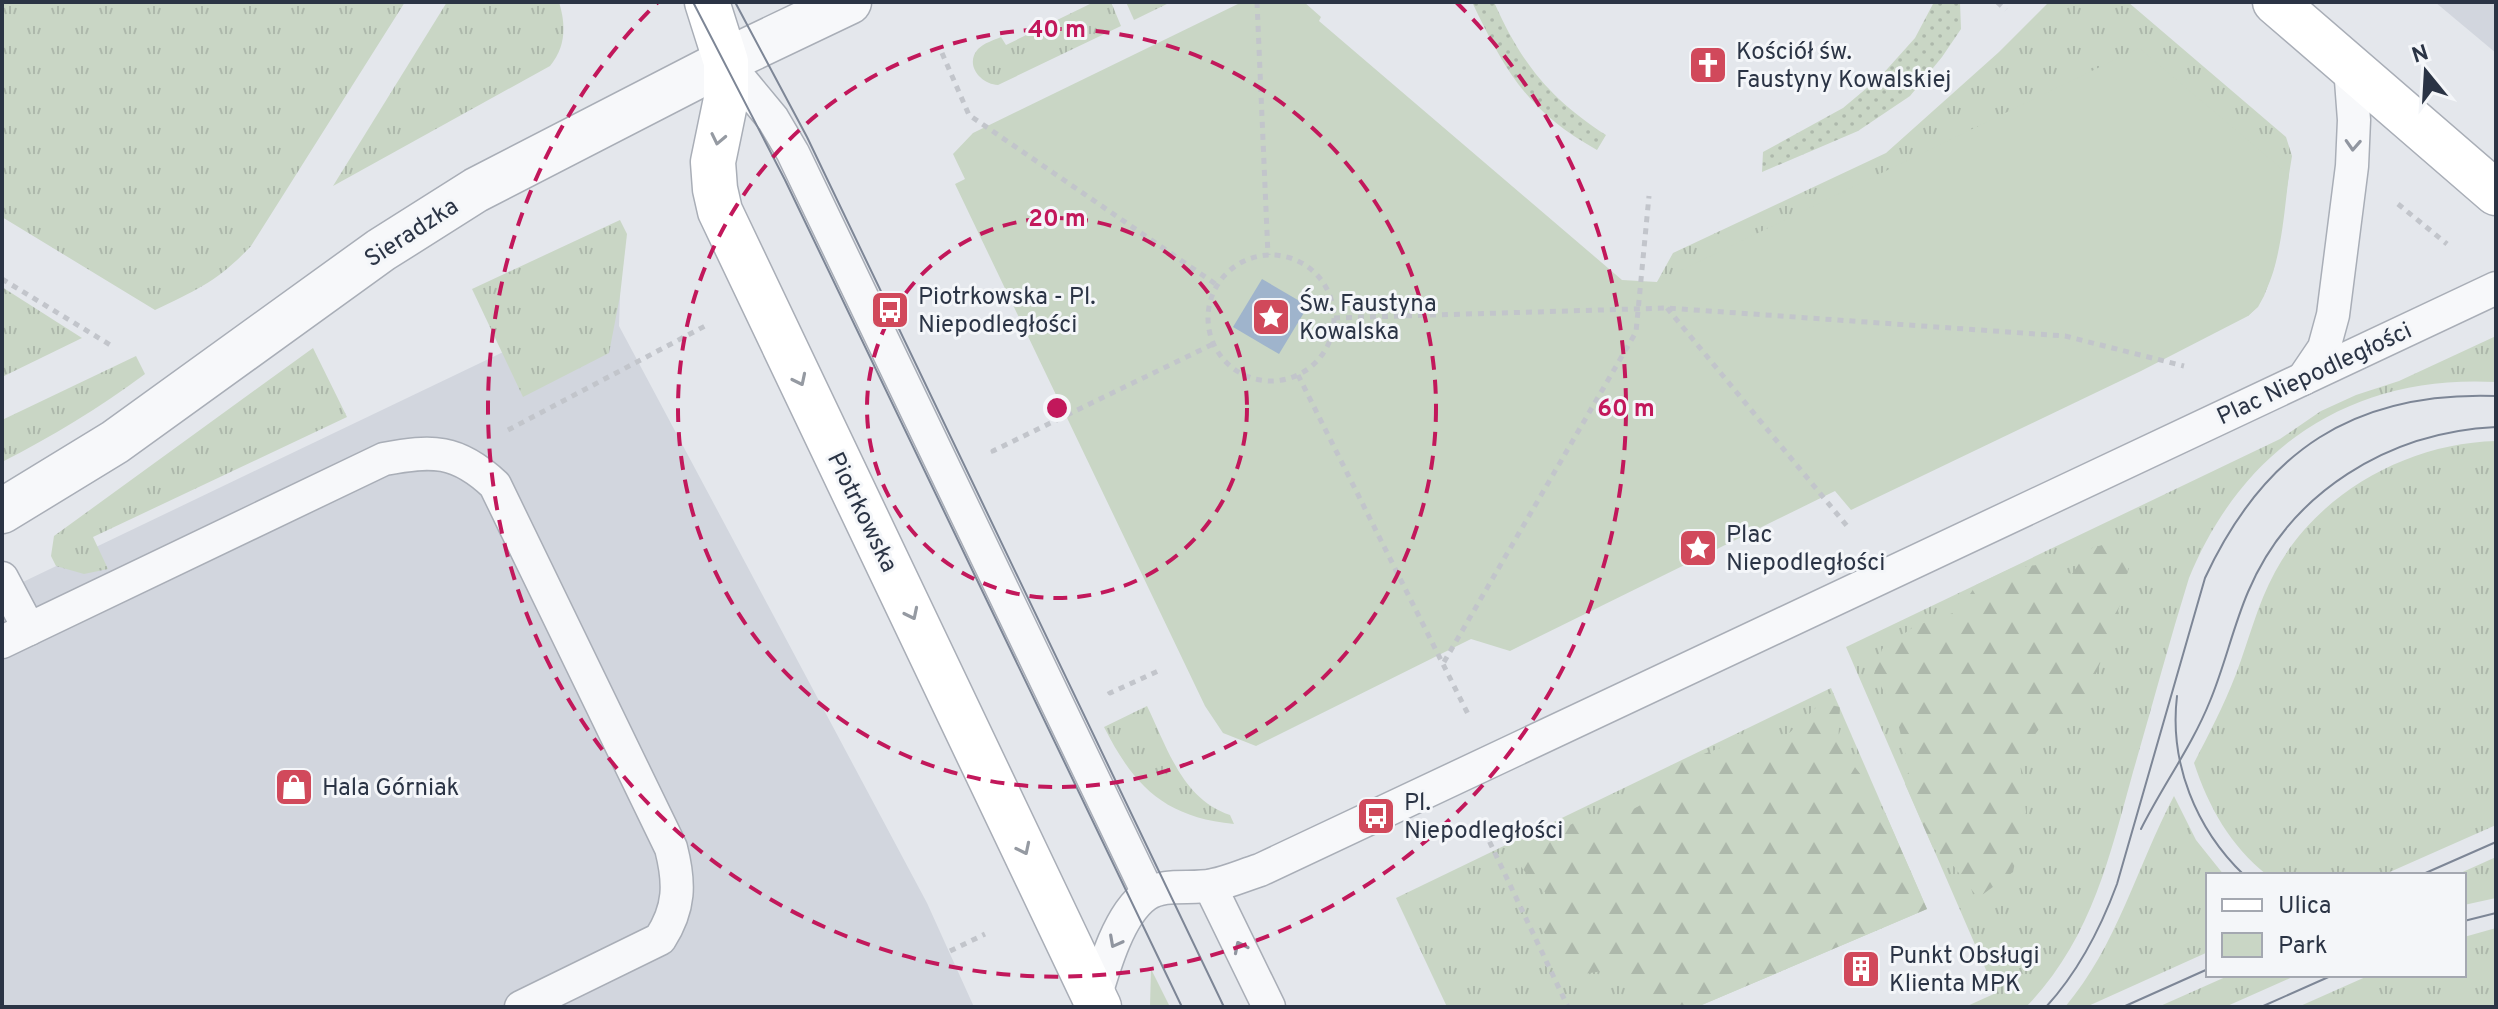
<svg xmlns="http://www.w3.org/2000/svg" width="2498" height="1009" viewBox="0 0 2498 1009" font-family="Overpass,sans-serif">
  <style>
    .built { fill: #d2d6de }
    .grass { fill: url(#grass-tufts) }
    .forest { fill: url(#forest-firs) }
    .park { fill: #c9d6c5 }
    .garden { fill: url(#garden-dots) }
    .water { fill: #9fb4cc }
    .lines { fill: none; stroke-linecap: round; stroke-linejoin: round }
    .lane-casing { stroke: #a9aeb7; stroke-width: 35 }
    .street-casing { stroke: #a9aeb7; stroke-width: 47 }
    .secondary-casing { stroke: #a9aeb7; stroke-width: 47 }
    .path { stroke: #c2c5cb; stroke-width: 5; stroke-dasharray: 6 6; stroke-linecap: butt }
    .lane { stroke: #f7f8fa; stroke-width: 32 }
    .street { stroke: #f7f8fa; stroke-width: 44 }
    .secondary { stroke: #fff; stroke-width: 44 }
    .tram { stroke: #7d8696; stroke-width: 2 }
    .oneway { stroke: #959aa2 }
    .oneway2 { stroke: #9196a0 }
    .ring { fill: none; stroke: #c2185b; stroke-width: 4; stroke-dasharray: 14 10 }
    .labels { text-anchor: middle; stroke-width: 6; stroke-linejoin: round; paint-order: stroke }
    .poi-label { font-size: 24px; fill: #2b3445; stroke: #f4f6f9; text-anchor: start }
    .street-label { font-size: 24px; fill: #2b3445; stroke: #f4f6f9 }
    .centre { fill: #c2185b; stroke: #f4f6f9; stroke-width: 4 }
    .ring-label { font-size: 24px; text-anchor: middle; font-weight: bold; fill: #c2185b; stroke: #f4f6f9; stroke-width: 6; stroke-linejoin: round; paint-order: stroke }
  </style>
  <defs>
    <pattern id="grass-tufts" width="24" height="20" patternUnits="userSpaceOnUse" patternTransform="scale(2)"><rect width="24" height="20" fill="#c9d6c5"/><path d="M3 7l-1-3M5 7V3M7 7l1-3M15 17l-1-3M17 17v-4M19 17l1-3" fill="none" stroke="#adb8ab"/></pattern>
    <pattern id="forest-firs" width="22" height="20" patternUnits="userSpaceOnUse" patternTransform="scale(2)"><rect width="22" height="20" fill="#c9d6c5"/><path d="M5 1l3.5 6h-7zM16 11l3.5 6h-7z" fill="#adb8ab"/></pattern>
    <pattern id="garden-dots" width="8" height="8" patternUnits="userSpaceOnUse" patternTransform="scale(2)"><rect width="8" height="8" fill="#c9d6c5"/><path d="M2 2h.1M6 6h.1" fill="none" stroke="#adb8ab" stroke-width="1.8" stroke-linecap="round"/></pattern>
  </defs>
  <rect width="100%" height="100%" fill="#e4e7ec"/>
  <!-- built -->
  <g class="built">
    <path d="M2435,2H2496V53Z"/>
    <path d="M620,296L619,326L927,903L974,1007H2V592Z"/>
  </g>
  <!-- grass -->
  <g class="grass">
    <path d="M2,2H405L251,246C218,281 197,290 155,310L2,217Z"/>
    <path d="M447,2H559C566,25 566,47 550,66L333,186Z"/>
    <path d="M1094,2H1111L1121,26L998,85C981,84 964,65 978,49C984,43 994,40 1001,37L1006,45Z"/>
    <path d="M1126,2H1171L1134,20Z"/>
    <path d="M2049,2H2128L2286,137L2292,156L2274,268L2264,296L2258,307L2248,316L1657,282L1673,253L1886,153L1999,52Z"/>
    <path d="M620,220L627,234L620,296L609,353L523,397L472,289Z"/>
    <path d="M2,287L82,338L2,377Z"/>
    <path d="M2496,336V382C2353,374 2243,446 2189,578C2169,642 2152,707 2133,772C2109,859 2091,940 2026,1007H1965L1996,993L1846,647L2280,439L2321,411L2356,395L2399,381Z"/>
    <path d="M313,348L347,417L93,537L108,569L84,574L56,566L51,556L54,536Z"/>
    <path d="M136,356L145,374C99,408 53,436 2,462V420Z"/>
    <path d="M2496,441V825L2383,875H2267C2230,845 2209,808 2194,763C2209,734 2224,705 2236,674C2249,640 2257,605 2275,572C2317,493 2408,443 2496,441Z"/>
    <path d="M1831,688L1927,909L1697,1007H1447L1396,898Z"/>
    <path d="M1147,706C1167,747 1182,799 1230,815L1234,824C1164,817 1134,786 1104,727Z"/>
    <path d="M2174,796L2196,840L2224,875H2208V952L2086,1007H2065C2117,946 2137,866 2174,796Z"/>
    <path d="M2496,857V898L2464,905V875H2456Z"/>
    <path d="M2496,928V1007H2298L2370,975H2464V937Z"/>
    <path d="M1151,969L1170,1007H1150Z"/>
    <path d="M2230,975H2297L2225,1007H2158Z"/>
  </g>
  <!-- forest -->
  <g class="forest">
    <path d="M2112,542L2129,564C2120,616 2101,663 2081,711L2043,724L2019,755L2026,812L2013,872L1978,898L1952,864L1933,848L1905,784L1909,769L1895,711L1874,674L1882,649L1915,626L1959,611L1976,585L2012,568L2037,565L2072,574L2089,549Z"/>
    <path d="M1821,703L1840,707L1838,745L1861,775L1886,815L1927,909L1697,1007H1644L1628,967L1571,976L1561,966L1538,920L1559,919L1556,901L1535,884L1518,863L1526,845L1574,823L1600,827L1650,800L1670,766L1737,742L1785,737Z"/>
  </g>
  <!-- park -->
  <path class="park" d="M1242,2H1304L1321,17L1319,21L1622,280L1657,282L2139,48L2289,175C2283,217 2281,286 2248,316L2141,371L1851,510L1835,491L1510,651L1471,639L1256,746L1223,733L1205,706L955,184L965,179L953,154L973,133Z"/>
  <!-- garden -->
  <g class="garden">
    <path d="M1472,2H1494C1521,63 1550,99 1606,135L1597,150C1528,112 1505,71 1472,2Z"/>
    <path d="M1934,2H1960L1961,29L1942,57L1910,96L1858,131L1762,172L1763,152L1843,108L1880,77L1915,38Z"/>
  </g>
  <!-- water -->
  <path class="water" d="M1262,279L1308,306L1279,354L1233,327Z"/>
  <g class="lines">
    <!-- lane casing -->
    <g class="lane-casing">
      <g id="lane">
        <path d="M726,62L773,119L793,153L1148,893"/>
        <path d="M2303,379L2324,348L2333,315L2352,166L2354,120L2350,67"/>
        <path d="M2,578L29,629"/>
        <path d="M2,642L384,459C432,450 457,449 495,485L671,848C680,883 680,908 660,939L521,1007"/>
        <path d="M1210,886L1269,1007"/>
        <path d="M1095,998C1104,967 1119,914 1146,895C1165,882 1192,890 1213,885C1229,882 1244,875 1260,870L2496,288"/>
      </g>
    </g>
    <!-- street casing -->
    <g class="street-casing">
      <path id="street" d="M2,511L115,442L381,250L476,190L742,53L849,2"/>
    </g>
    <!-- secondary casing -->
    <g class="secondary-casing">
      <g id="secondary">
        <path d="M707,2L726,62V99L713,162L715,189L720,211L1099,1007"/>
        <path d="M2275,2L2496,193"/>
      </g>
    </g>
    <!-- path -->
    <g class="path">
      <path d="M1257,2L1268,255"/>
      <path d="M1997,2L2006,10"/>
      <path d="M942,53L969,115L1217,285"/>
      <path d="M2398,204L2447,244"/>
      <circle cx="1271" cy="318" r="63"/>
      <path d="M2,279L112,346"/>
      <path d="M1667,308L1847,526"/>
      <path d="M1334,318L1667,308L2065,336L2184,366"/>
      <path d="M1298,375L1470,718"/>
      <path d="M508,430L705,326"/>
      <path d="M994,453L993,451L1213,344"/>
      <path d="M1444,662L1636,332L1649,196"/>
      <path d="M1109,691L1110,693L1158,671"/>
      <path d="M1483,819L1484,830L1568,1007"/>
      <path d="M950,951L985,934"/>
    </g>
    <!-- lane -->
    <use href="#lane" class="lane"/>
    <!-- street -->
    <use href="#street" class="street"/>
    <!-- secondary -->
    <use href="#secondary" class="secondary"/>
    <!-- tram -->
    <g class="tram">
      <path d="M693,2L785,180L1182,1007"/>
      <path d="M735,2L807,137L1224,1007"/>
      <path d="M2177,696C2169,763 2196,829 2244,875"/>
      <path d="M2141,829C2163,785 2192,746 2210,701C2225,665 2233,627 2248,592C2290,492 2389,432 2496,427"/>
      <path d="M2421,875L2496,842"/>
      <path d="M2464,921L2496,913"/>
      <path d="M2046,1007C2079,971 2100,930 2117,884L2205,578C2264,451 2354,391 2496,396"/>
      <path d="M2123,1007L2208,969"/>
      <path d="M2261,1007L2333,975"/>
    </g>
  </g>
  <!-- one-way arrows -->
  <defs><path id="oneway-chevron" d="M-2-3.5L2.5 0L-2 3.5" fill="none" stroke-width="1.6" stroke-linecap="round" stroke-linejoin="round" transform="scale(2)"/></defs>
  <g class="oneway">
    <use href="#oneway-chevron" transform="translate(718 139) rotate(102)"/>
    <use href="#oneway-chevron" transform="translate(800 380) rotate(64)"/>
    <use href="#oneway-chevron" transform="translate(912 614) rotate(64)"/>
    <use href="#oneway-chevron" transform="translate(1024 849) rotate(64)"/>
  </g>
  <g class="oneway2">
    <use href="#oneway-chevron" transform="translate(2353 145) rotate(93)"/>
    <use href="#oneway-chevron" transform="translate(1115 942) rotate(118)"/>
    <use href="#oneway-chevron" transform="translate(1240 947) rotate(-116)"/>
  </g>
  <!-- distance rings -->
  <g class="ring">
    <circle cx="1057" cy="408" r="190"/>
    <circle cx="1057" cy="408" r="379"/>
    <path d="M1456 2A569 569 0 1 1 658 2"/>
  </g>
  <!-- icons -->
  <defs>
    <g id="church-square" transform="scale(2)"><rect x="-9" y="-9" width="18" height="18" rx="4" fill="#d1495b" stroke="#f4f6f9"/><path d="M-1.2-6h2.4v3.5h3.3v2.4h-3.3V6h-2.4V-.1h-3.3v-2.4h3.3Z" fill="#fff"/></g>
    <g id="bus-square" transform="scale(2)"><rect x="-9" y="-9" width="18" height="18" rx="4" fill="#d1495b" stroke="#f4f6f9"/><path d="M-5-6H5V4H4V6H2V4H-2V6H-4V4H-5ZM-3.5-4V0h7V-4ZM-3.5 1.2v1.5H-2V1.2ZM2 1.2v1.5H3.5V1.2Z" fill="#fff"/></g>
    <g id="sight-square" transform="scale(2)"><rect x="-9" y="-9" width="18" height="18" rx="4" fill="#d1495b" stroke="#f4f6f9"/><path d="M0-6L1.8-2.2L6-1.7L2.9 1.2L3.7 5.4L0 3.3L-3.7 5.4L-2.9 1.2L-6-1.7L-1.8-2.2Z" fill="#fff"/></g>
    <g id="shop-square" transform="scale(2)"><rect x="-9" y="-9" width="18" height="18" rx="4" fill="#d1495b" stroke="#f4f6f9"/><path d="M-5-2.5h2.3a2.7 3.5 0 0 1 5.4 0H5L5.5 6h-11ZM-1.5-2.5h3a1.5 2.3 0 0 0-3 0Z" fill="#fff"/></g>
    <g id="building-square" transform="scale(2)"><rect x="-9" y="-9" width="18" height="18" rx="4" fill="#d1495b" stroke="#f4f6f9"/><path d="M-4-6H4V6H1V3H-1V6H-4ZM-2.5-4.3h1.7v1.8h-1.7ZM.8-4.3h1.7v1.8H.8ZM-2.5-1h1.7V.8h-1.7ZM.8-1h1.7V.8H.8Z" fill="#fff"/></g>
  </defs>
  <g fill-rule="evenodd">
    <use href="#church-square" x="1708" y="65"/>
    <use href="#bus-square" x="890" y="310"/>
    <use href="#sight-square" x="1271" y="317"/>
    <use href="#sight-square" x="1698" y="548"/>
    <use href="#shop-square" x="294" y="787"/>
    <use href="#bus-square" x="1376" y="816"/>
    <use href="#building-square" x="1861" y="969"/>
  </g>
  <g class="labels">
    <!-- poi labels -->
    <g class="poi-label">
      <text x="1736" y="59">Kościół św.<tspan x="1736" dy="28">Faustyny Kowalskiej</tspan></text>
      <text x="918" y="304">Piotrkowska - Pl.<tspan x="918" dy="28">Niepodległości</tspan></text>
      <text x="1299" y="311">Św. Faustyna<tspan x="1299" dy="28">Kowalska</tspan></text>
      <text x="1726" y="542">Plac<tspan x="1726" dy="28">Niepodległości</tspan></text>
      <text x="322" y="795">Hala Górniak</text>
      <text x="1404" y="810">Pl.<tspan x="1404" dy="28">Niepodległości</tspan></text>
      <text x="1889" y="963">Punkt Obsługi<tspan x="1889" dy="28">Klienta MPK</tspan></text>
    </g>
    <!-- street labels -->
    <g class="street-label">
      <text transform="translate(411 232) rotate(-33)" y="8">Sieradzka</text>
      <text transform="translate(2314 373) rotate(-25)" y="8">Plac Niepodległości</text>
      <text transform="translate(863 512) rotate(64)" y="8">Piotrkowska</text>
    </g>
  </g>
  <circle cx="1057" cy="408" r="12" class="centre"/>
  <g class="ring-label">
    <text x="1057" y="37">40 m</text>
    <text x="1057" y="226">20 m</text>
    <text x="1626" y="416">60 m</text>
  </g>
  <!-- border -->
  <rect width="2498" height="1009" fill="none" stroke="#2b3445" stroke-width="8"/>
  <!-- legend -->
  <rect x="2206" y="873" width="260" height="104" fill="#f4f6f9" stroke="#a4a8b1" stroke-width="2"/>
  <rect x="2222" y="899" width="40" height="12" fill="#ffffff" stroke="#a4a8b1" stroke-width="2"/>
  <text x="2278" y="913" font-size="24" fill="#2b3445">Ulica</text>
  <rect x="2222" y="933" width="40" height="24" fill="#c9d6c5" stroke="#a4a8b1" stroke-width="2"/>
  <text x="2278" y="953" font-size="24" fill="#2b3445">Park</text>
  <!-- north arrow -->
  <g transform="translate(2426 72) rotate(342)" stroke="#f4f6f9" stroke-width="6" paint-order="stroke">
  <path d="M0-6L14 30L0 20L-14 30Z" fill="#2b3445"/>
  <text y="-12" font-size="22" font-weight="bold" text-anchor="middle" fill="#2b3445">N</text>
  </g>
</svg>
